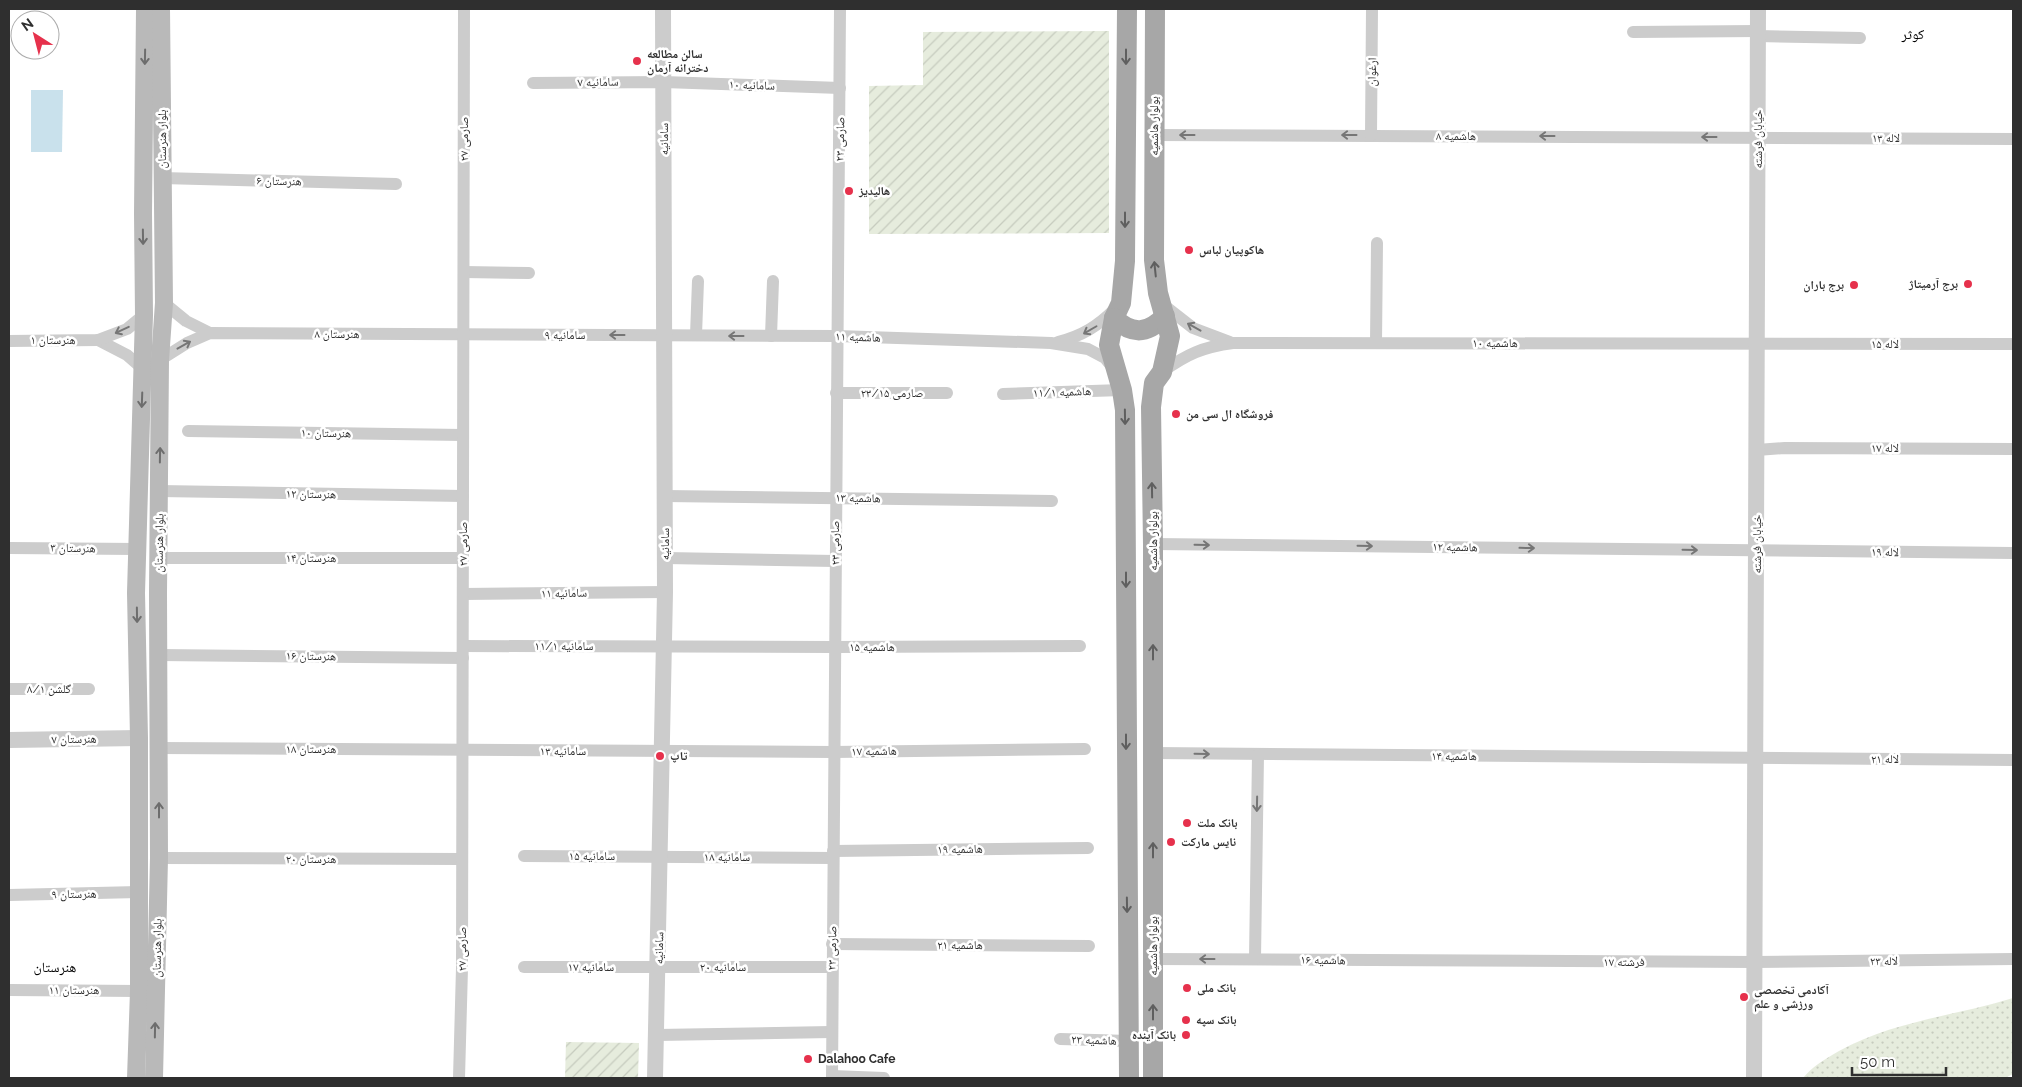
<svg xmlns="http://www.w3.org/2000/svg" width="2022" height="1087" viewBox="0 0 2022 1087" font-family="Raleway,'Noto Naskh Arabic',sans-serif">
  <style>
    .grass { fill: url(#grass-dots) }
    .garden { fill: url(#garden-furrows) }
    .water { fill: #c9e1ec }
    .lines { fill: none; stroke-linecap: round; stroke-linejoin: round }
    .minor { stroke: #ccc; stroke-width: 12 }
    .tertiary { stroke: #ccc; stroke-width: 16 }
    .secondary { stroke: #b9b9b9; stroke-width: 18 }
    .primary { stroke: #a7a7a7; stroke-width: 20 }
    .oneway { stroke: #6d6d6d }
    .oneway2 { stroke: #5f5f5f }
    .oneway3 { stroke: #767676 }
    .poi-dot { fill: #e6314c; stroke: #fff; stroke-width: 2 }
    .labels { text-anchor: middle; stroke-width: 5; stroke-linejoin: round; paint-order: stroke }
    .poi-label { font-size: 12px; font-weight: bold; fill: #2f2f2f; stroke: #fff; text-anchor: start }
    .street-label { font-size: 12px; fill: #2f2f2f; stroke: #fff }
    .neighbourhood-label { font-size: 14px; fill: #000; stroke: #fff }
  </style>
  <defs>
    <pattern id="grass-dots" width="8" height="8" patternUnits="userSpaceOnUse" patternTransform="scale(1.25)"><rect width="8" height="8" fill="#e6ecdd"/><path d="M2 2h.1M6 6h.1" fill="none" stroke="#c6cbbe" stroke-width="1.8" stroke-linecap="round"/></pattern>
    <pattern id="garden-furrows" width="10" height="10" patternUnits="userSpaceOnUse" patternTransform="scale(1.25)"><rect width="10" height="10" fill="#e6ecdd"/><path d="M-1 1l2-2M0 10L10 0M9 11l2-2" fill="none" stroke="#c6cbbe"/></pattern>
  </defs>
  <rect width="100%" height="100%" fill="#fff"/>
  <!-- grass -->
  <path class="grass" d="M2013,998V1074L2005,1078H1803C1813,1066 1825,1059 1839,1051C1893,1021 1955,1016 2013,998Z"/>
  <!-- garden -->
  <g class="garden">
    <path d="M1109,31V233L869,234V86L923,85V32Z"/>
    <path d="M566,1042L639,1043L638,1078H565Z"/>
  </g>
  <!-- water -->
  <path class="water" d="M31,90H63L62,152H31Z"/>
  <g class="lines">
    <!-- minor -->
    <g class="minor">
      <path d="M1633,32L1758,31"/>
      <path d="M1758,36L1860,38"/>
      <path d="M533,83L664,82L840,88"/>
      <path d="M1154,135L2013,139"/>
      <path d="M1371,135L1372,9"/>
      <path d="M162,178L396,184"/>
      <path d="M464,272L529,273"/>
      <path d="M164,303L186,321L210,333"/>
      <path d="M1161,303L1193,328L1230,342"/>
      <path d="M696,335L698,281"/>
      <path d="M771,336L773,281"/>
      <path d="M98,340L127,355L143,369"/>
      <path d="M9,341L98,340L127,329L144,315"/>
      <path d="M1058,342C1082,336 1098,326 1115,309"/>
      <path d="M1376,343L1377,243"/>
      <path d="M160,360L187,343L210,333L837,336L1051,343L1088,349L1105,358L1113,368"/>
      <path d="M1162,372C1187,354 1203,347 1233,343L2013,344"/>
      <path d="M836,393H947"/>
      <path d="M1003,394L1122,390"/>
      <path d="M188,431L463,435"/>
      <path d="M1757,450L1785,448L2013,449"/>
      <path d="M159,491L463,496"/>
      <path d="M665,496L1052,501"/>
      <path d="M1153,544L2013,553"/>
      <path d="M9,548L137,549"/>
      <path d="M159,558H463"/>
      <path d="M666,558L835,561"/>
      <path d="M463,594L665,592"/>
      <path d="M463,646L834,647L1080,646"/>
      <path d="M159,655L463,658"/>
      <path d="M9,689H89"/>
      <path d="M159,748L833,752L1085,749"/>
      <path d="M1153,753L2013,760"/>
      <path d="M833,851L1088,848"/>
      <path d="M524,856L833,858"/>
      <path d="M159,858L462,859"/>
      <path d="M9,895L139,892"/>
      <path d="M832,944L1089,946"/>
      <path d="M1153,959L1755,962L2013,959"/>
      <path d="M1255,959L1258,755"/>
      <path d="M524,967H832"/>
      <path d="M9,990L139,991"/>
      <path d="M657,1035L831,1032"/>
      <path d="M1060,1039L1129,1041"/>
      <path d="M832,1076L884,1078"/>
      <path d="M459,1078L462,968L464,9"/>
      <path d="M832,1078L840,9"/>
    </g>
    <!-- tertiary -->
    <g class="tertiary">
      <path d="M9,740L139,738"/>
      <path d="M655,1078L665,592L663,9"/>
      <path d="M1754,1078L1758,9"/>
    </g>
    <!-- secondary -->
    <g class="secondary">
      <path d="M136,1078L139,991V738L136,593L144,315L143,213L145,9"/>
      <path d="M154,1078L159,858L158,593L160,360L164,303L161,9"/>
    </g>
    <!-- primary -->
    <g class="primary">
      <path d="M1127,9L1125,261L1121,303L1114,318L1109,345L1122,390L1125,410L1129,1078"/>
      <path d="M1114,318C1132,335 1148,334 1165,316"/>
      <path d="M1153,1078V544L1151,407L1154,383L1162,372L1170,336L1158,293L1154,260L1155,9"/>
    </g>
  </g>
  <!-- one-way arrows -->
  <defs><path id="oneway-shaft" d="M-6 0H5M1.5-3L5.5 0L1.5 3" fill="none" stroke-width="1.6" stroke-linecap="round" stroke-linejoin="round" transform="scale(1.25)"/></defs>
  <g class="oneway">
    <use href="#oneway-shaft" transform="translate(145 57) rotate(91)"/>
    <use href="#oneway-shaft" transform="translate(143 237) rotate(89)"/>
    <use href="#oneway-shaft" transform="translate(142 400) rotate(92)"/>
    <use href="#oneway-shaft" transform="translate(160 455) rotate(-89)"/>
    <use href="#oneway-shaft" transform="translate(137 615) rotate(89)"/>
    <use href="#oneway-shaft" transform="translate(159 810) rotate(-90)"/>
    <use href="#oneway-shaft" transform="translate(155 1030) rotate(-89)"/>
  </g>
  <g class="oneway2">
    <use href="#oneway-shaft" transform="translate(1126 57) rotate(90)"/>
    <use href="#oneway-shaft" transform="translate(1125 220) rotate(90)"/>
    <use href="#oneway-shaft" transform="translate(1155 269) rotate(-96)"/>
    <use href="#oneway-shaft" transform="translate(1125 417) rotate(89)"/>
    <use href="#oneway-shaft" transform="translate(1152 490) rotate(-91)"/>
    <use href="#oneway-shaft" transform="translate(1126 580) rotate(90)"/>
    <use href="#oneway-shaft" transform="translate(1153 652) rotate(-90)"/>
    <use href="#oneway-shaft" transform="translate(1126 742) rotate(90)"/>
    <use href="#oneway-shaft" transform="translate(1153 850) rotate(-90)"/>
    <use href="#oneway-shaft" transform="translate(1127 905) rotate(89)"/>
    <use href="#oneway-shaft" transform="translate(1153 1012) rotate(-90)"/>
  </g>
  <g class="oneway3">
    <use href="#oneway-shaft" transform="translate(1187 135) rotate(-180)"/>
    <use href="#oneway-shaft" transform="translate(1349 135) rotate(-180)"/>
    <use href="#oneway-shaft" transform="translate(1547 136) rotate(-180)"/>
    <use href="#oneway-shaft" transform="translate(1709 137) rotate(-180)"/>
    <use href="#oneway-shaft" transform="translate(1194 327) rotate(-151)"/>
    <use href="#oneway-shaft" transform="translate(122 330) rotate(155)"/>
    <use href="#oneway-shaft" transform="translate(1090 330) rotate(150)"/>
    <use href="#oneway-shaft" transform="translate(617 335) rotate(-180)"/>
    <use href="#oneway-shaft" transform="translate(736 336) rotate(-180)"/>
    <use href="#oneway-shaft" transform="translate(184 345) rotate(-29)"/>
    <use href="#oneway-shaft" transform="translate(1202 545) rotate(1)"/>
    <use href="#oneway-shaft" transform="translate(1365 546) rotate(1)"/>
    <use href="#oneway-shaft" transform="translate(1527 548) rotate(1)"/>
    <use href="#oneway-shaft" transform="translate(1690 550) rotate(1)"/>
    <use href="#oneway-shaft" transform="translate(1202 754) rotate(1)"/>
    <use href="#oneway-shaft" transform="translate(1257 804) rotate(91)"/>
    <use href="#oneway-shaft" transform="translate(1207 959) rotate(-180)"/>
  </g>
  <!-- markers -->
  <g class="poi-dot">
    <circle cx="637" cy="61" r="5"/>
    <circle cx="849" cy="191" r="5"/>
    <circle cx="1189" cy="250" r="5"/>
    <circle cx="1968" cy="284" r="5"/>
    <circle cx="1854" cy="285" r="5"/>
    <circle cx="1176" cy="414" r="5"/>
    <circle cx="660" cy="756" r="5"/>
    <circle cx="1187" cy="823" r="5"/>
    <circle cx="1171" cy="842" r="5"/>
    <circle cx="1187" cy="988" r="5"/>
    <circle cx="1744" cy="997" r="5"/>
    <circle cx="1186" cy="1020" r="5"/>
    <circle cx="1186" cy="1035" r="5"/>
    <circle cx="808" cy="1059" r="5"/>
  </g>
  <g class="labels">
    <!-- poi labels -->
    <g class="poi-label">
      <text x="647" y="58">سالن مطالعه<tspan x="647" dy="14">دخترانه آرمان</tspan></text>
      <text x="859" y="195">هالیدیز</text>
      <text x="1199" y="254">هاکوپیان لباس</text>
      <text x="1958" y="288" text-anchor="end">برج آرمیتاژ</text>
      <text x="1844" y="289" text-anchor="end">برج باران</text>
      <text x="1186" y="418">فروشگاه ال سی من</text>
      <text x="670" y="760">تاپ</text>
      <text x="1197" y="827">بانک ملت</text>
      <text x="1181" y="846">نایس مارکت</text>
      <text x="1197" y="992">بانک ملی</text>
      <text x="1754" y="994">آکادمی تخصصی<tspan x="1754" dy="14">ورزشی و علم</tspan></text>
      <text x="1196" y="1024">بانک سپه</text>
      <text x="1176" y="1039" text-anchor="end">بانک آینده</text>
      <text x="818" y="1063">Dalahoo Cafe</text>
    </g>
    <!-- street labels -->
    <g class="street-label">
      <text transform="translate(1372 72) rotate(-89)" y="4">ارغوان</text>
      <text transform="translate(598 82) rotate(-1)" y="4">سامانیه ۷</text>
      <text transform="translate(752 85) rotate(2)" y="4">سامانیه ۱۰</text>
      <text transform="translate(1154 126) rotate(-90)" y="4">بولوار هاشمیه</text>
      <text x="1456" y="140">هاشمیه ۸</text>
      <text x="1886" y="142">لاله ۱۳</text>
      <text transform="translate(162 139) rotate(-90)" y="4">بلوار هنرستان</text>
      <text transform="translate(464 139) rotate(-90)" y="4">صارمی ۲۷</text>
      <text transform="translate(664 139) rotate(-90)" y="4">سامانیه</text>
      <text transform="translate(840 139) rotate(-89)" y="4">صارمی ۲۳</text>
      <text transform="translate(1758 139) rotate(-90)" y="4">خیابان فرشته</text>
      <text transform="translate(279 181) rotate(1)" y="4">هنرستان ۶</text>
      <text x="337" y="338">هنرستان ۸</text>
      <text x="565" y="339">سامانیه ۹</text>
      <text transform="translate(858 337) rotate(2)" y="4">هاشمیه ۱۱</text>
      <text x="53" y="344">هنرستان ۱</text>
      <text x="1495" y="347">هاشمیه ۱۰</text>
      <text x="1885" y="348">لاله ۱۵</text>
      <text transform="translate(1062 392) rotate(-2)" y="4">هاشمیه ۱۱/۱</text>
      <text x="892" y="397">صارمی ۲۳/۱۵</text>
      <text transform="translate(326 433) rotate(1)" y="4">هنرستان ۱۰</text>
      <text x="1885" y="452">لاله ۱۷</text>
      <text transform="translate(311 494) rotate(1)" y="4">هنرستان ۱۲</text>
      <text transform="translate(858 498) rotate(1)" y="4">هاشمیه ۱۳</text>
      <text transform="translate(1153 541) rotate(-90)" y="4">بولوار هاشمیه</text>
      <text transform="translate(159 543) rotate(-89)" y="4">بلوار هنرستان</text>
      <text transform="translate(835 543) rotate(-90)" y="4">صارمی ۲۳</text>
      <text transform="translate(463 544) rotate(-90)" y="4">صارمی ۲۷</text>
      <text transform="translate(665 544) rotate(-90)" y="4">سامانیه</text>
      <text transform="translate(1757 544) rotate(-90)" y="4">خیابان فرشته</text>
      <text transform="translate(1455 547) rotate(1)" y="4">هاشمیه ۱۲</text>
      <text transform="translate(73 548) rotate(1)" y="4">هنرستان ۳</text>
      <text transform="translate(1885 552) rotate(1)" y="4">لاله ۱۹</text>
      <text x="311" y="562">هنرستان ۱۴</text>
      <text transform="translate(564 593) rotate(-1)" y="4">سامانیه ۱۱</text>
      <text x="564" y="650">سامانیه ۱۱/۱</text>
      <text x="872" y="651">هاشمیه ۱۵</text>
      <text transform="translate(311 656) rotate(1)" y="4">هنرستان ۱۶</text>
      <text x="49" y="693">گلشن ۸/۱</text>
      <text transform="translate(74 739) rotate(-1)" y="4">هنرستان ۷</text>
      <text x="311" y="753">هنرستان ۱۸</text>
      <text x="563" y="755">سامانیه ۱۳</text>
      <text transform="translate(874 751) rotate(-1)" y="4">هاشمیه ۱۷</text>
      <text x="1454" y="760">هاشمیه ۱۴</text>
      <text x="1885" y="763">لاله ۲۱</text>
      <text transform="translate(960 849) rotate(-1)" y="4">هاشمیه ۱۹</text>
      <text x="592" y="860">سامانیه ۱۵</text>
      <text x="727" y="861">سامانیه ۱۸</text>
      <text x="311" y="863">هنرستان ۲۰</text>
      <text transform="translate(74 894) rotate(-1)" y="4">هنرستان ۹</text>
      <text x="960" y="949">هاشمیه ۲۱</text>
      <text transform="translate(1153 946) rotate(-90)" y="4">بولوار هاشمیه</text>
      <text transform="translate(157 948) rotate(-89)" y="4">بلوار هنرستان</text>
      <text transform="translate(659 948) rotate(-89)" y="4">سامانیه</text>
      <text transform="translate(832 948) rotate(-89)" y="4">صارمی ۲۳</text>
      <text transform="translate(462 949) rotate(-90)" y="4">صارمی ۲۷</text>
      <text transform="translate(1323 960) rotate(1)" y="4">هاشمیه ۱۶</text>
      <text transform="translate(1884 961) rotate(-1)" y="4">لاله ۲۳</text>
      <text x="1624" y="966">فرشته ۱۷</text>
      <text x="591" y="971">سامانیه ۱۷</text>
      <text x="723" y="971">سامانیه ۲۰</text>
      <text x="74" y="994">هنرستان ۱۱</text>
      <text transform="translate(1094 1040) rotate(2)" y="4">هاشمیه ۲۳</text>
    </g>
    <!-- neighbourhood labels -->
    <g class="neighbourhood-label">
      <text x="1913" y="39">کوثر</text>
      <text x="55" y="972">هنرستان</text>
    </g>
  </g>
  <!-- border -->
  <rect width="2022" height="1087" fill="none" stroke="#2f2f2f" stroke-width="20"/>
  <!-- north arrow -->
  <g transform="translate(35 35) rotate(324)"><circle r="24" fill="#ffffff" stroke="#acacac"/>
  <path d="M0-4L9 19L0 12L-9 19Z" fill="#e6314c"/>
  <text y="-8" font-size="14" font-weight="bold" text-anchor="middle" fill="#2f2f2f">N</text>
  </g>
  <!-- scale -->
  <path d="M1852 1067v8h94v-8" fill="none" stroke="#2f2f2f" stroke-width="2.5"/>
  <text x="1860" y="1067" font-size="15" fill="#2f2f2f" stroke="#ffffff" stroke-width="4" paint-order="stroke">50 m</text>
</svg>
